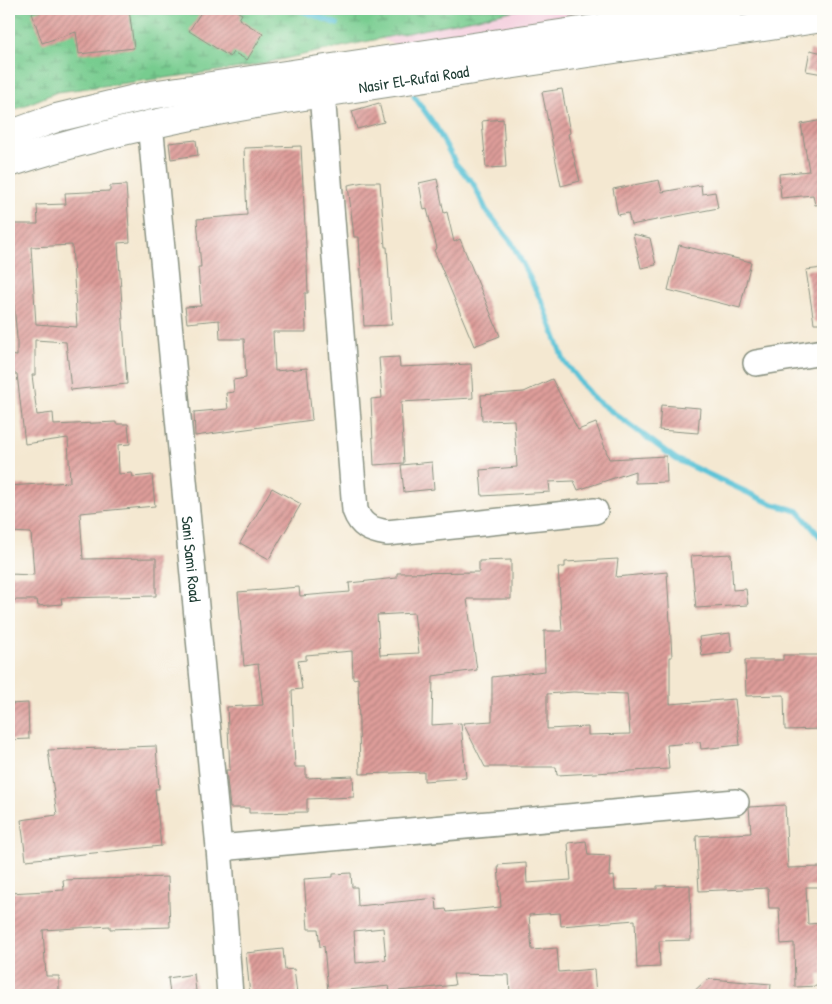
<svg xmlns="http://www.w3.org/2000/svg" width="832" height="1004" viewBox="0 0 832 1004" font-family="'Patrick Hand',sans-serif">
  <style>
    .built { fill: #f4cfde }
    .wetland { fill: url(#wetland-marsh); stroke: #4b8462 }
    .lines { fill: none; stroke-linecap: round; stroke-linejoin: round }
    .stream { stroke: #5bc3d7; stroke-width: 5.5 }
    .building { fill: url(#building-hatch); fill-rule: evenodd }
    .minor-casing { stroke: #8a9282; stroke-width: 28 }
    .major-casing { stroke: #8a9282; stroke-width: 30 }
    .minor { stroke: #fff; stroke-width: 25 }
    .major { stroke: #fff; stroke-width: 28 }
    .labels { text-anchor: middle; stroke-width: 4.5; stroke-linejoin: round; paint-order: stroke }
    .street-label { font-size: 16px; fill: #1f3d34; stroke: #fdfcf7 }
  </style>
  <defs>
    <pattern id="wetland-marsh" width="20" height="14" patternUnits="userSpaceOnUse" patternTransform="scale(1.25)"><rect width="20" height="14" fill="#77cc8f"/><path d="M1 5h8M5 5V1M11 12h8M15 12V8" fill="none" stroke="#61a776"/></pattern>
    <pattern id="building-hatch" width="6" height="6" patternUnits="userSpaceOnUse" patternTransform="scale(1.25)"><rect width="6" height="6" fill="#de9d9a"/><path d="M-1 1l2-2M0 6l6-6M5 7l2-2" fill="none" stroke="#b3817e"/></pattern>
  </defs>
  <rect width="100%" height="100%" fill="#fdfcf7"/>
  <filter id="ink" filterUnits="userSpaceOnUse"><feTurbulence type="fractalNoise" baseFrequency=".02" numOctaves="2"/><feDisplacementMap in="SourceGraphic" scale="10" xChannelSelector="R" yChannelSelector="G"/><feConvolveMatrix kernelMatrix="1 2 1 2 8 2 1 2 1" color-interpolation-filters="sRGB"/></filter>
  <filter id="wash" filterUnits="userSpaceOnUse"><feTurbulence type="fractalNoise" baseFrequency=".0096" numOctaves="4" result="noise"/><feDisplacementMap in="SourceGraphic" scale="20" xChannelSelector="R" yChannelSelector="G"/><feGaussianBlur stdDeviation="1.12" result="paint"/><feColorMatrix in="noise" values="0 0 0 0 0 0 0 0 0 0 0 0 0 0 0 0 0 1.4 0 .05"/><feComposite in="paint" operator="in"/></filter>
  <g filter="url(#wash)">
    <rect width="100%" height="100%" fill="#f4e8d1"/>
    <!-- built -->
    <path class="built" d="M314,9H646L395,45Z"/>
    <!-- wetland -->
    <path class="wetland" d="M9,9H521L241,68L57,92L9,112Z"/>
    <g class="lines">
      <!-- stream -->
      <g class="stream">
        <path d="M297,9L337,24"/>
        <path d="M414,96L436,127L456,164L473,183L486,210L512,243L543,304L564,361L592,397L676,459L772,504L798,511L823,540"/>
      </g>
    </g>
    <g id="blocks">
      <!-- building -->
      <g class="building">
        <path d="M43,9H129L134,48L79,54L76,32L42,43L32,13Z"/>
        <path d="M203,9H233L242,14L239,19L263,34L247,60L233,52L230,57L189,31Z"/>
        <path d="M810,50L823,53V74L806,71Z"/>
        <path d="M562,89L570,133L568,134L580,181L561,186L542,92Z"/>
        <path d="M379,103L384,122L357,129L352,111Z"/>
        <path d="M503,119L506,167L486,168L482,121Z"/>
        <path d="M823,120V204L815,205L813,195L781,198L779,174L809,171L801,124Z"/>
        <path d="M196,140L198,155L171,159L169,143Z"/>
        <path d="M301,146L307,266L308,293H305L306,332H273L275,371L307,368L312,420L195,436L194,412L228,409L226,393L234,392L233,380L246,378L244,339H220L219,320L187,323L185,307L201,306L198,267H201L197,219L247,215L244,148Z"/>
        <path d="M437,179L444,213L447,212L454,242L460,239L500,336L474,346L434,250L437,248L427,209L424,210L419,183Z"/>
        <path d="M659,180L662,192L701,185L702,194L715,192L718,208L631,225L628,213L618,215L613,189Z"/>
        <path d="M364,182H380L385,247H387L392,325L364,326L359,237H354L348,185Z"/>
        <path d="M126,185L130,242L118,243L127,384L71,390L66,342L35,340V375H32L37,415L53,413L54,425L116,422V424H128L130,444L118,445L119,474L132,473L133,477L152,475L155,506L80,513L83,559L156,558V596L61,598L62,604L38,606L37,600H9V574L34,575L31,533L9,532V486L70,482L68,438L25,444L17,374H9V355L17,356V338L9,250V224H38L37,205L66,204L65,193L110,191V186ZM72,245L77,327L36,324L31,247Z"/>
        <path d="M633,234L650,238L656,265L641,268Z"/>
        <path d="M679,245L751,262L740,308L668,290Z"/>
        <path d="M823,268V323H814L806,270Z"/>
        <path d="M399,357L400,367L471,364L473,398L401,402L404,463L374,465L371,399L382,398L379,358Z"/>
        <path d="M552,379L578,430L596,423L609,459L666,456L667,482L635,483V471L578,490L574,481L549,482L550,492L482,496L480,470L517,467L514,420L482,421L481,395L524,392Z"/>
        <path d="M661,405L700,408L698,433L659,430Z"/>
        <path d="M432,462L434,489L404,492L401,465Z"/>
        <path d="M272,488L301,504L269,559L240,543Z"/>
        <path d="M731,554L733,590L746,589L748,605L696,608L691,556Z"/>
        <path d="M618,559L616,577L667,572L672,657H670V704L735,699L740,745L701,749L700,742L667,745L669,769L557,775L556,767H485L463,723L492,721V677L545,671L544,631H562L558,567H565V562ZM573,692L627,694L630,734L588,735V727L547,729V694Z"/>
        <path d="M511,560V599H467L477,670L433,676L432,725L461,723L466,778L424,781V772L360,774L358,678L353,679L352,651L306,655V660L298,661L302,689L292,690L295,767H306V778L353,776L354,797L307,799V812L249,813V808H230L226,770H230L227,707L263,705L258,664L244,666L238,592L299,587L300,596L350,592L349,583L397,578V573L479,572V561ZM414,613L419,653L380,655L377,615Z"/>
        <path d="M730,633L732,652L702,656L699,637Z"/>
        <path d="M783,655H823V729L785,730L784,695L746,696L745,660H783Z"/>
        <path d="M28,703L29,739L9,740V704Z"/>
        <path d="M156,746L159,789H155L161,846L26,860L21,820L57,815L48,750Z"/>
        <path d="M785,805L788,868L822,867L823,887H806L808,924L823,923V974H818L819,986L795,987L794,943L781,944L779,908H769L768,888L699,891L696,836L751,833L749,807Z"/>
        <path d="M586,841L588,855L610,856L609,877L614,876L615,890L657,889V886L690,885L691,940L659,941L660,967L637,968L635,920L561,926L560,913L529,915L532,950L557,948L559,972L594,969L596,995H510L509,975L453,974L455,985L390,992L389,986L328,992L324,946L320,947L318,929H308L304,879L333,877V874L351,873L352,887H357L358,906L436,898L437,910L446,909L447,912L501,907L498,865L526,863L527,883L571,880L568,843ZM383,928L386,960L356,963L354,931Z"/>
        <path d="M168,877L170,927L110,929V926L43,930L46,976H59V995H9V893L64,890L63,880Z"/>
        <path d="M283,949L285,970L294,969L297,994L250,995L246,953Z"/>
        <path d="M194,974L196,991L170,994L168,978Z"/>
        <path d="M711,979L771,984L770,995H690L705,981Z"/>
      </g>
    </g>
  </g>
  <g filter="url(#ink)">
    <use href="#blocks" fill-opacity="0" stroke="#8a9282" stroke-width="1"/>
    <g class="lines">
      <!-- minor casing -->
      <g class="minor-casing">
        <g id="minor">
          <path d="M322,93L355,510C361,527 371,530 387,533L595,511"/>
          <path id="s1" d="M150,123L219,848L230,995"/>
          <path d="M756,363L823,352"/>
          <path d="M219,848L736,802"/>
        </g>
      </g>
      <!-- major casing -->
      <g class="major-casing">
        <g id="major">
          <path d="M9,135L56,118L151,95L729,9"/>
          <path id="s2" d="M9,163C142,119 281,99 420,78C554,58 689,38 823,18"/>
        </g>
      </g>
      <!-- minor -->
      <use href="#minor" class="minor"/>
      <!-- major -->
      <use href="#major" class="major"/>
    </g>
  </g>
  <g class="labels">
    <!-- street labels -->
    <g class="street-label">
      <text dy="6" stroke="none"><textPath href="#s2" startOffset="414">Nasir El-Rufai Road</textPath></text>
      <text dy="6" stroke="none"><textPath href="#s1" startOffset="438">Sani Sami Road</textPath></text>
    </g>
  </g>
  <!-- margin -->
  <rect width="832" height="1004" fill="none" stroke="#fdfcf7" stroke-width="30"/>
</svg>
